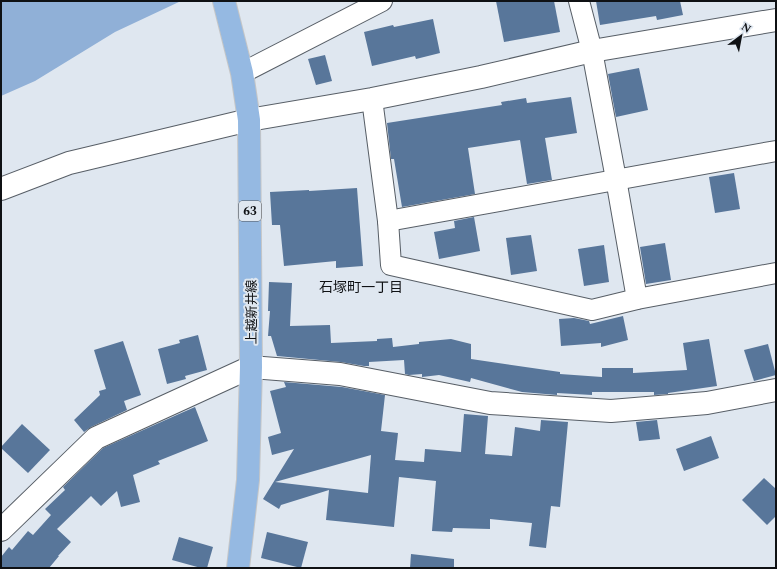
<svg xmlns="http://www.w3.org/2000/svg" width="777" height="569" viewBox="0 0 777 569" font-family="Spectral,'Noto Sans JP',serif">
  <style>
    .water { fill: #90b0d7 }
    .building { fill: #58769a; fill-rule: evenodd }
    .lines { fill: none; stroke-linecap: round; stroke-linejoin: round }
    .minor-casing { stroke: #575e66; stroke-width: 22 }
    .tertiary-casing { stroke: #575e66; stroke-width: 24 }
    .primary-casing { stroke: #c5c6c7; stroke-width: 24 }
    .minor { stroke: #fff; stroke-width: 20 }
    .tertiary { stroke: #fff; stroke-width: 22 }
    .primary { stroke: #95b9e2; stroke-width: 22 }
    .labels { text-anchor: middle; stroke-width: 4; stroke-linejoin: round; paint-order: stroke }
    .shield { fill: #dfe7f0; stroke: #4d5156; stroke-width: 1 }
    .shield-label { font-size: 12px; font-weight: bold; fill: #0f1114 }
    .street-label { font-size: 13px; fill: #0f1114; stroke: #dfe7f0 }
    .neighbourhood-label { font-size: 14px; fill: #0f1114; stroke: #dfe7f0 }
  </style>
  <rect width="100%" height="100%" fill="#dfe7f0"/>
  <!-- water -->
  <path class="water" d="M1,1H181L115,32L35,81L1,96Z"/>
  <!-- building -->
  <g class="building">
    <path d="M496,1H554L560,32L504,42Z"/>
    <path d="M596,1H680L683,15L657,20L656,16L600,25Z"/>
    <path d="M433,19L440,53L416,59L415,56L372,66L364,32L393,25L394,27Z"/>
    <path d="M325,55L332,81L316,85L308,59Z"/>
    <path d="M639,68L648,110L616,117L608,74Z"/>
    <path d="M571,97L577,133L545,138L552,180L527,184L520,140L468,148L475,194L402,207L394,159H391L387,123L502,105L501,102L526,98L527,103Z"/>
    <path d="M734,173L740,209L715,213L709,177Z"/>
    <path d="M357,188L363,266L336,268V261L284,266L280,225H272L270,192L309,190V191Z"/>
    <path d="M474,217L480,251L439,259L434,232L455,228L454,221Z"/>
    <path d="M531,235L537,271L511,275L506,238Z"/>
    <path d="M665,243L671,280L646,284L640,247Z"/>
    <path d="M604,245L609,282L584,286L578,249Z"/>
    <path d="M269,282L292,283L290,326L330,325L331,343L377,341V339L392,338L393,347L419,344V342L451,339L471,344V359L560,372V374L602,377V368H633V373L687,370L683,343L709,339L717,386L668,393V394L654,395V392H592V395L557,393V395L522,392L471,378L470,382L439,375L422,377V374L409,375L405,374L404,360L369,362V366H364L341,362L277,356L271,336H268L270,311H268Z"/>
    <path d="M623,316L628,340L601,347V343L561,346L559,319L574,318L589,321L590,324Z"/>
    <path d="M198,335L207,370L185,376L186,379L167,384L158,349L180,343L179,340Z"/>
    <path d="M123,341L141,395L124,401L127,410L91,427L84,432L74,420L100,395L99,391L106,389L94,350Z"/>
    <path d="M768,344L776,375L754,381L744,350Z"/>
    <path d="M284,382L342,387L385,395L381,431L398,433L395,460L424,462L425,449L461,452L464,414L488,416L485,454L512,456L515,427L540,431L541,420L568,422L560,507L551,506L546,548L529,546L532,523L490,519V529L453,528L452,532L432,531L436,481L399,477L394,527L326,520L329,490L281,505L279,509L263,499L294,449L272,455L268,437L281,433L270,391L286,387ZM371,455L368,493L275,482Z"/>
    <path d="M195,407L208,441L158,461L160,464L133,475L140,502L121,507L117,491L101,506L91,496L57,529L71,542L58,556H59L49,568H1V557L9,547L12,550L28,531L33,535L51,515L45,509L65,490L63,487L103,448L179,414Z"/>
    <path d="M657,420L660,439L639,441L636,422Z"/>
    <path d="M22,424L50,450L28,473L1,448V447Z"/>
    <path d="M711,436L719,458L684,471L676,449Z"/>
    <path d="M764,478L776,489V516L767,525L742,500Z"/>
    <path d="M267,532L308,542L301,568L261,558Z"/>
    <path d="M179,537L213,547L207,568H201L172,560Z"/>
    <path d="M411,554L454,559V568H410Z"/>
  </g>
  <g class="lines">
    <!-- minor casing -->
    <g class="minor-casing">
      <g id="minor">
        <path d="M579,1L592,51L616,179L637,299"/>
        <path d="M242,73L382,1"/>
        <path d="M372,99L388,221L391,265L592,310L637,299L776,273"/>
        <path d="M388,221L776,151"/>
      </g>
    </g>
    <!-- tertiary casing -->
    <g class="tertiary-casing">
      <g id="tertiary">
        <path d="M1,189L69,163L249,120L372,99L481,77L592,51L776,20"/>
        <path d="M1,530L96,438L251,367L340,374L490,403L611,411L707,403L776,390"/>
      </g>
    </g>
    <!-- primary casing -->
    <g class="primary-casing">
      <path id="primary" d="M224,1L242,73L249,120L251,367L248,480L238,568"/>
    </g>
    <!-- minor -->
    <use href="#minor" class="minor"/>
    <!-- tertiary -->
    <use href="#tertiary" class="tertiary"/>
    <!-- primary -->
    <use href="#primary" class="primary"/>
  </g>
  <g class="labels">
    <!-- shield labels -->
    <rect class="shield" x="239" y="201" width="22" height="20" rx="3"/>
    <g class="shield-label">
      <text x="250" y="215">63</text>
    </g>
    <!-- street labels -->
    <g class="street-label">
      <text transform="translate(251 312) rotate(-90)" y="5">上越新井線</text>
    </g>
    <!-- neighbourhood labels -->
    <g class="neighbourhood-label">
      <text x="361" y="292">石塚町一丁目</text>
    </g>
  </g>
  <!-- border -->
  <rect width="777" height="569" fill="none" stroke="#0f1114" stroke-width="4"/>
  <!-- north arrow -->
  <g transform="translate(741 36) rotate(32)" stroke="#dfe7f0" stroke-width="3" paint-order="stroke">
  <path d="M0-3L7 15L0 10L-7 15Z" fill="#0f1114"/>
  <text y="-6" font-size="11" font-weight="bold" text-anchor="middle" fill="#0f1114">N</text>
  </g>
</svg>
